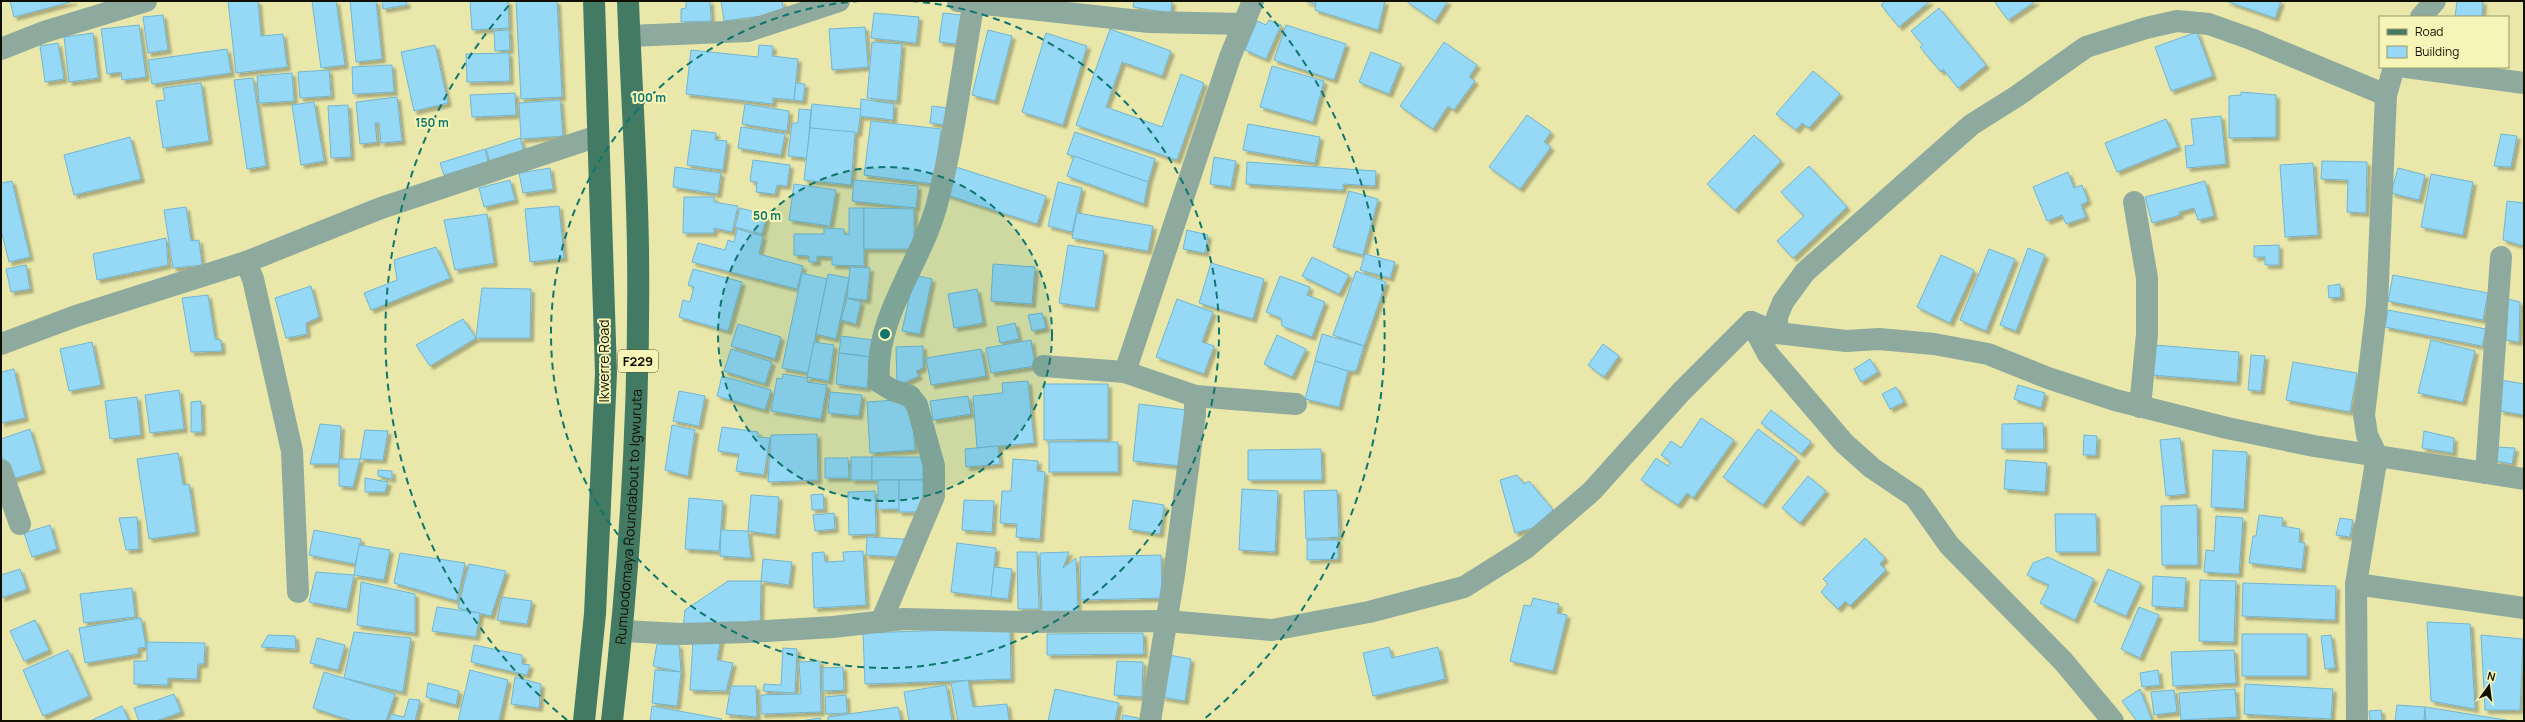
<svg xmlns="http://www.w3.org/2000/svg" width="2525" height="722" viewBox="0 0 2525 722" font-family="Manrope,sans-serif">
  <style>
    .building { fill: #95d9f6; stroke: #72b5d2; filter: url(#shadow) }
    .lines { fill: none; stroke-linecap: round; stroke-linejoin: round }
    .minor { stroke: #8eaa9e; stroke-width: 22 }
    .major { stroke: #437a64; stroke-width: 22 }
    .ring { fill: none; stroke: #0f766e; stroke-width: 2; stroke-dasharray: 7 5 }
    .labels { text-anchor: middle; stroke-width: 4; stroke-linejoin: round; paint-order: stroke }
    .shield { fill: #f6f5b7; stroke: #565537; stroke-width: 1 }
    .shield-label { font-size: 13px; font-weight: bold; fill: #111000 }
    .street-label { font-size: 14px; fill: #111000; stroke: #f6f5b7 }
    .centre { fill: #0f766e; stroke: #f6f5b7; stroke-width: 2 }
    .ring-label { font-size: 12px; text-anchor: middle; font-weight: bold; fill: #0f766e; stroke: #f6f5b7; stroke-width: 4; stroke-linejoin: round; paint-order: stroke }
  </style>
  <defs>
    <filter id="shadow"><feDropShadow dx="3.5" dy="3.5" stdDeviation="1" flood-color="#0004"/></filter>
  </defs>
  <rect width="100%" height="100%" fill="#e9e8aa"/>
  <!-- building -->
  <g class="building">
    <path d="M10,1H74L14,17Z"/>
    <path d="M228,1H258L261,36L283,34L287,67L236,73Z"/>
    <path d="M312,1H336L345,65L321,68Z"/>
    <path d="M350,1H376L382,59L356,62Z"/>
    <path d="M382,1H406L407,5L383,9Z"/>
    <path d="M470,1H508L509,28L472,30Z"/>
    <path d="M516,1H557L562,97L521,99Z"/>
    <path d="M686,1H710L711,21L681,22V9L686,8Z"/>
    <path d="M721,1H782L784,13L724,21Z"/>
    <path d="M1134,1H1172L1171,13L1133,7Z"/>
    <path d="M1304,1H1316L1315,4Z"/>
    <path d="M1316,1H1385L1378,30L1315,10Z"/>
    <path d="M1406,1H1448L1435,21Z"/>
    <path d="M1885,1H1930L1899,27L1881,5Z"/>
    <path d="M1994,1H2036L2008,20Z"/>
    <path d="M2226,1H2281L2275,18Z"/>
    <path d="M2457,1H2483L2482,17H2455Z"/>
    <path d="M1939,8L1986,65L1958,88L1943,69L1941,72L1920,47L1923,45L1911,31Z"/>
    <path d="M874,13L919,17L916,43L871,38Z"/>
    <path d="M943,13L961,15L957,44L939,42Z"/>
    <path d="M163,15L168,50L148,53L143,17Z"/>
    <path d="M1269,20L1281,25L1266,59L1245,50L1257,21L1266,25Z"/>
    <path d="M139,25L146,77L122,80L121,72L107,74L101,29Z"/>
    <path d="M1286,25L1346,44L1334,80L1274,60Z"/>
    <path d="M865,27L868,67L832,70L829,29Z"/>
    <path d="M1110,29L1171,51L1162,76L1122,62L1106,107L1162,127L1181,74L1204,83L1177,160L1076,125Z"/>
    <path d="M509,30L510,50L495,51L494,31Z"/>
    <path d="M988,30L1012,36L995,101L972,95Z"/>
    <path d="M2197,32L2213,76L2171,91L2155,47Z"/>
    <path d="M93,33L98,78L69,82L64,37Z"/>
    <path d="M1046,33L1087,46L1063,125L1022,112Z"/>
    <path d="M872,42L902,44L897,101L867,98Z"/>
    <path d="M1444,42L1477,65L1469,77L1475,81L1454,110L1448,106L1433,129L1400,106Z"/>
    <path d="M58,43L64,79L45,82L40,46Z"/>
    <path d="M435,45L448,103L414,111L401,52Z"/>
    <path d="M759,45L773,46L772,56L798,59L794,100L773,98V104L686,94L691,50L758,57Z"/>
    <path d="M227,49L231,73L152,84L148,60Z"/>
    <path d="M1371,52L1401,64L1389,94L1359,82Z"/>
    <path d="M509,53L510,81L467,82L466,54Z"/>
    <path d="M392,65L394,92L353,94L352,67Z"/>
    <path d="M1272,66L1324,81L1313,122L1260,107Z"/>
    <path d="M329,70L331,96L300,98L298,72Z"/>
    <path d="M1813,71L1840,94L1809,128L1802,123L1796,130L1776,114Z"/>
    <path d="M292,73L294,101L259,103L257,76Z"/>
    <path d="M253,78L266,166L247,169L234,80Z"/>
    <path d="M201,83L209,141L163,148L156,101L165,100L163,88Z"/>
    <path d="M796,83L805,84L803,101L794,100Z"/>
    <path d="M2241,92L2276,95V137L2229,138V96L2241,95Z"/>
    <path d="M515,93L516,115L472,117L470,95Z"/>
    <path d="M397,97L402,141L381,143L379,123H375L377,142L360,144L356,102Z"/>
    <path d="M861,99L894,104L893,120L860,116Z"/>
    <path d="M560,100L563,136L521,139L519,103Z"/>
    <path d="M314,102L324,161L301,165L292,105Z"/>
    <path d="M745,104L789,111L787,131L742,124Z"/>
    <path d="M812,104L861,109L858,133L810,128Z"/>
    <path d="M348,105L351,157L331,158L328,106Z"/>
    <path d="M932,106L948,108L945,125L930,123Z"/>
    <path d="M799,109L811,110L807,158L788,156L792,123H798Z"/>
    <path d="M1527,115L1551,132L1544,142L1551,147L1520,189L1489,167Z"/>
    <path d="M2221,116L2226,164L2187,168L2185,146L2194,145L2191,119Z"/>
    <path d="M2166,119L2178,147L2117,172L2105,143Z"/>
    <path d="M871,121L941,129L934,184L864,175Z"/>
    <path d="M1248,124L1320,137L1315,163L1243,150Z"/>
    <path d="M741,127L785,134L781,155L738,148Z"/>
    <path d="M810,128L855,132L851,185L804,180Z"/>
    <path d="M692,130L716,133L715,140L727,141L723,170L687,165Z"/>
    <path d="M1075,132L1155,159L1148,182L1067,154Z"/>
    <path d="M2501,134L2517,136L2511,167L2494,166Z"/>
    <path d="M1754,135L1781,161L1735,210L1707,184Z"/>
    <path d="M130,137L141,179L74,195L64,155Z"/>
    <path d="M520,138L524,150L490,161L486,149Z"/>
    <path d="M485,149L488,162L444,175L440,163Z"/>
    <path d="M1074,156L1148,182L1144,204L1067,176Z"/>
    <path d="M1214,157L1236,161L1231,187L1210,184Z"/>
    <path d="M753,160L790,165L787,186L777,185L775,194L756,192L757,182L750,181Z"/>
    <path d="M2322,161L2367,162L2366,213L2347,212L2348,180L2321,179Z"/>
    <path d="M1247,162L1376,171L1375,186L1343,184V190L1246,184Z"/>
    <path d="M2313,163L2318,235L2285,237L2280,165Z"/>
    <path d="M953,166L1046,196L1037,224L944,194Z"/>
    <path d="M1809,166L1847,207L1793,258L1777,241L1804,216L1781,192Z"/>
    <path d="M675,167L721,173L718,194L673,187Z"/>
    <path d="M550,168L553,189L523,193L519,173Z"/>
    <path d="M2398,168L2425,175L2419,200L2391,193Z"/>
    <path d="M2068,172L2074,188L2082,185L2088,201L2081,205L2086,217L2066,224L2062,215L2047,221L2033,187Z"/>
    <path d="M2431,174L2473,182L2463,235L2421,227Z"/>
    <path d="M510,180L515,200L484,207L479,188Z"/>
    <path d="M854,180L918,186L916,208L852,201Z"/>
    <path d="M12,181L30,257L9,262L1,230V183Z"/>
    <path d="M2205,181L2214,216L2198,220L2194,208L2179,212L2180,215L2152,223L2145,197Z"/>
    <path d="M1058,182L1082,188L1072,232L1048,226Z"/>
    <path d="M794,184L836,190L830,226L789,220Z"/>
    <path d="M1349,191L1378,199L1363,255L1333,247Z"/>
    <path d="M684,197H714V202L738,206L732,232L714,228V233H683Z"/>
    <path d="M2507,201L2524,203V246L2503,240Z"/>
    <path d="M559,206L564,258L530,262L525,209Z"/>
    <path d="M186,207L191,241L199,240L202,265L173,268L164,210Z"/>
    <path d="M740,208L767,215L762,234L735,227Z"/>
    <path d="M849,208H864V266L832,265V257L817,256V262H809V256L794,255V234H824V228L844,229V234L849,235Z"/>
    <path d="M864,208L914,209V249H864Z"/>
    <path d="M1077,213L1153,226L1148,251L1072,238Z"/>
    <path d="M487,214L494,263L455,270L444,220Z"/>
    <path d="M737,229L763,236L759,254L803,266L797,289L692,262L698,243L725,250L728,240L734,242Z"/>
    <path d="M1187,230L1208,235L1205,253L1183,249Z"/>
    <path d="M166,238L168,265L97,280L93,254Z"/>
    <path d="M1068,245L1104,251L1095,308L1059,303Z"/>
    <path d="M2279,245V265H2265V257H2254V246Z"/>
    <path d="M436,247L450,278L371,310L364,293L397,280L394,260Z"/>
    <path d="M2028,248L2045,255L2016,331L2000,325Z"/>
    <path d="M1989,249L2015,259L1986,331L1960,320Z"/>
    <path d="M1365,254L1395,262L1390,278L1360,270Z"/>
    <path d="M1941,255L1974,270L1950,323L1917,307Z"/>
    <path d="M1312,257L1349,275L1339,294L1302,276Z"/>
    <path d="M1211,263L1264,279L1253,319L1199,303Z"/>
    <path d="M993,264L1035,267L1032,304L991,301Z"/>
    <path d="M26,265L30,289L11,292L6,269Z"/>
    <path d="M850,267L870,268L867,300L847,298Z"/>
    <path d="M693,269L742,282L728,331L679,317L683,300L690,302L694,287L688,285Z"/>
    <path d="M1356,271L1386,282L1364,346L1333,335Z"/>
    <path d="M802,273L827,279L808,373L782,368Z"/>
    <path d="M828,274L849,278L836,339L816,334Z"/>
    <path d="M914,275L932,279L920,334L902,331Z"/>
    <path d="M2393,275L2488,293L2483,320L2388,301Z"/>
    <path d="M1280,276L1310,287L1307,295L1325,302L1312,337L1282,326L1281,318L1266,312Z"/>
    <path d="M2340,284L2341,297L2329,298L2328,286Z"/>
    <path d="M311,286L319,317L306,323L307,334L286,338L275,298Z"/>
    <path d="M482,288L531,289L530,338H476Z"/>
    <path d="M977,289L983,323L954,328L948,294Z"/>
    <path d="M208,295L215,339L221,340L222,351L191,352L182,298Z"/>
    <path d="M847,298L861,302L856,324L841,320Z"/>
    <path d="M1177,299L1213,312L1202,342L1214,346L1204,374L1156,357Z"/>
    <path d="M2508,299L2520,302L2519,342L2506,340Z"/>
    <path d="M2388,310L2486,329L2482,346L2385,327Z"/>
    <path d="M1042,313L1046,328L1032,331L1028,315Z"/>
    <path d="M463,319L476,338L430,366L416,345Z"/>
    <path d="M1015,323L1019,339L1000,343L997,327Z"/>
    <path d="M738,324L781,337L775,359L731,346Z"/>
    <path d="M1322,334L1364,346L1356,371H1348L1315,361Z"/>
    <path d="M1277,335L1306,349L1292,377L1264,364Z"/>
    <path d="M841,336L873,340L871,357L839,353Z"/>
    <path d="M1031,340L1035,366L991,373L986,348Z"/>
    <path d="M2431,340L2475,351L2463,402L2418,393Z"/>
    <path d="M92,342L101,385L69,391L60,349Z"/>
    <path d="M814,342L834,345L829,381L807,377Z"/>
    <path d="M1603,344L1619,356L1604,377L1588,365Z"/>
    <path d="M2155,345L2239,352L2237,382L2152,375Z"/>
    <path d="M923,346V368L916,371L919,376L897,386L896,347Z"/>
    <path d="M731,349L772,362L765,384L724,371Z"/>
    <path d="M981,349L986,376L931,385L926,358Z"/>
    <path d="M839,353L871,357L867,388L836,384Z"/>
    <path d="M2251,355L2265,356L2261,391L2248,390Z"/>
    <path d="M1870,359L1878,372L1861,382L1854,369Z"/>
    <path d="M1315,361L1348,371L1339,407L1305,399Z"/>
    <path d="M2293,362L2357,373L2350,412L2286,400Z"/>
    <path d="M14,369L25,418L1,423V372Z"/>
    <path d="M783,374L808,378L807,382L827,385L821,419L771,411L777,378L782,379Z"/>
    <path d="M722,376L771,390L765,410L717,396Z"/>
    <path d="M2501,380L2524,384V415L2500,411Z"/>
    <path d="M1028,381L1034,443L977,448L973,396L1003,393L1002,383Z"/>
    <path d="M1044,384H1108V439L1044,440Z"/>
    <path d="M2018,385L2045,393L2041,408L2014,399Z"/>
    <path d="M1896,387L1904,402L1890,409L1882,394Z"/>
    <path d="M179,390L184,429L150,433L145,395Z"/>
    <path d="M679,391L705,396L699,426L673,421Z"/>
    <path d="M830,392L862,395L859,416L828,413Z"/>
    <path d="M968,396L971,414L933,420L930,401Z"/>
    <path d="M137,397L141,435L110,439L105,401Z"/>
    <path d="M911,399L915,450L870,453L867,402Z"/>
    <path d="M201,401L202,432H191V402Z"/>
    <path d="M1139,404L1187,410L1181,466L1133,461Z"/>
    <path d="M1771,410L1811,442L1801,454L1761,423Z"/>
    <path d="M1701,418L1734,440L1693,498L1687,493L1678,505L1641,480L1656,458L1668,466L1671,462L1661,455L1671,441L1681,448Z"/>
    <path d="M2043,423L2044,449H2002V424Z"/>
    <path d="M320,424L341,426L339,464H310Z"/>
    <path d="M672,425L695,430L688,476L665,470Z"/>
    <path d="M722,427L758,432V437L770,438L764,475L736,471L739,454L718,451Z"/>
    <path d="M30,429L42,470L9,480L1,454V439Z"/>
    <path d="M1758,429L1797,458L1763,505L1723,477Z"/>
    <path d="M365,430L388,431L383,460L360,459Z"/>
    <path d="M2424,431L2454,438L2453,453L2422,448Z"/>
    <path d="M817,434L818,480L768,482L771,435Z"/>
    <path d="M2084,435L2097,436L2096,455H2083Z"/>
    <path d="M2180,438L2186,494L2166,496L2160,440Z"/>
    <rect x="1049" y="442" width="69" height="30"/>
    <path d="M998,446L1000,464L966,467L965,449Z"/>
    <path d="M2496,447L2515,448L2512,464L2496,461Z"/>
    <path d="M1321,449L1322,480H1248V450Z"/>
    <path d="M2213,450L2247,452L2244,509L2211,507Z"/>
    <path d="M178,453L183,485L189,484L196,532L149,539L137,459Z"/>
    <rect x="851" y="457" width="21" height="23"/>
    <rect x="872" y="457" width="51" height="23"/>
    <path d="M825,458H848L849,478H825Z"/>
    <path d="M339,459H360L353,487L339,486Z"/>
    <path d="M1013,459L1038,461L1037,471L1045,472L1040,539L1016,537L1017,524L1000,523L1002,491H1011Z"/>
    <path d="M2006,460L2047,463L2045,492L2004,489Z"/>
    <path d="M378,470L392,471V479L378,476Z"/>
    <path d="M1517,475L1524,484L1529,481L1553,510L1532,528L1515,533L1500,480Z"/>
    <path d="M1808,476L1826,491L1800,523L1782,508Z"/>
    <path d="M365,478L388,482L385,492H365Z"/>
    <rect x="878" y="480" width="21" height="29"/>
    <rect x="899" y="480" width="24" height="32"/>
    <path d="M1242,489L1278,491L1275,552L1239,550Z"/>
    <path d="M1337,490L1339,537L1306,539L1304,491Z"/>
    <path d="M875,491L876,534L849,535L848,492Z"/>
    <path d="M823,494L824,509L812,510L811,495Z"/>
    <path d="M751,495L779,497L776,535L748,531Z"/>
    <path d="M689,498L723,501L719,551L685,549Z"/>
    <path d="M964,500L994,501L992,532L962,530Z"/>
    <path d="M1133,500L1164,505L1160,534L1129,529Z"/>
    <path d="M2197,505L2198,565H2162L2161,506Z"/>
    <path d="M834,513L835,529L815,531L813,515Z"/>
    <path d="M2055,514H2096L2097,552H2056Z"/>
    <path d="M2259,515L2283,518L2282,526L2300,529L2299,542L2305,543L2302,569L2249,563L2253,536H2256Z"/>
    <path d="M2216,516L2243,518L2239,574L2204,572L2206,550L2214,551Z"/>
    <path d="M137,517L139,549L126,550L119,518Z"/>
    <path d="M2340,518L2353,520L2350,537L2336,535Z"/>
    <path d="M50,525L57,549L32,557L24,533Z"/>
    <path d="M314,530L361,539L355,564L309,555Z"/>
    <path d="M721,530L748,531L751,558L720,556Z"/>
    <path d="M867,537L904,539L902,557L866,555Z"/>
    <path d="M1865,538L1885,558L1880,564L1886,570L1850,606L1845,601L1838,609L1821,592L1828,584L1823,579Z"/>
    <path d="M1307,540H1338V559L1307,560Z"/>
    <path d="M957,543L996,548L991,597L951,592Z"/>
    <path d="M359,545L390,550L384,580L354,575Z"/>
    <path d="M863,551L866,605L814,608L812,553L824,552L825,562L844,561L843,552Z"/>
    <path d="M1017,552H1037L1039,609H1018Z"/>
    <path d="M1069,552L1063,568L1076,558L1078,612L1042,613L1040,553Z"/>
    <path d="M400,553L465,563L457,601L394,583Z"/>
    <path d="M1161,555L1162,598L1081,600L1080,557Z"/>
    <path d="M2048,557L2094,579L2075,620L2040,603L2049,585L2027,575L2033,563Z"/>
    <path d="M763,559L792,562L789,585L761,581Z"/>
    <path d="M469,564L506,571L491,616L458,608Z"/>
    <path d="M994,567L1012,569L1008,599L991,597Z"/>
    <path d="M20,569L27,589L1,598V575Z"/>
    <path d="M2108,569L2141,583L2126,616L2094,602Z"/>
    <path d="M316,572L354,575L347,609L309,602Z"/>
    <path d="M2153,576L2186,578L2184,608L2152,606Z"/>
    <path d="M2200,580L2236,581L2234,642L2199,641Z"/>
    <path d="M728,581H761L760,631L683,629L685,610Z"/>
    <path d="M361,582L415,594V633L357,625Z"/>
    <path d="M2243,583L2336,586L2335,620L2242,616Z"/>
    <path d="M132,588L135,617L84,623L80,594Z"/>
    <path d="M502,597L532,601L527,624L497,620Z"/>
    <path d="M1533,598L1559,604L1557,613L1567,615L1553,671L1510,661L1524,605L1531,606Z"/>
    <path d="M437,607L480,613L476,637L432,631Z"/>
    <path d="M2139,607L2159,615L2140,658L2121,649Z"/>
    <path d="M141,618L146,647L138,648V654L85,663L79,628Z"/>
    <path d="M35,620L49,650L24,661L10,631Z"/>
    <path d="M2427,622L2470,624L2475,709L2431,701Z"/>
    <path d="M1010,628L1011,679L865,684L863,633Z"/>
    <path d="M354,632L411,638L403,692L344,678Z"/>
    <path d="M1143,633L1144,654L1047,655V634Z"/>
    <rect x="2242" y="634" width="65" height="42"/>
    <path d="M268,635L295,636L296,649L261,647Z"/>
    <path d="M2331,635L2335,668L2325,669L2321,636Z"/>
    <path d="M2481,635L2523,639L2520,710H2485Z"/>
    <path d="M721,637L717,660L733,663L726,691L690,690L693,640Z"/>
    <path d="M317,638L345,645L338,670L310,663Z"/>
    <path d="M147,642L205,643L204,664H198L197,679L168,678V685L134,684V661H147Z"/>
    <path d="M657,644L679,645L681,672L653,666Z"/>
    <path d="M474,645L522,655V664L530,665L527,675L471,662Z"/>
    <path d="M1389,647L1392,658L1438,647L1445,679L1373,696L1363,653Z"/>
    <path d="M783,648L797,649L795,693L763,691L764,684L781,685Z"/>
    <path d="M68,650L89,696L43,716L23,670Z"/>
    <path d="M2234,650L2236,683L2173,686L2171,652Z"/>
    <path d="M1169,655L1191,659L1185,701L1162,697Z"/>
    <path d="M820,661L821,712L761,714V695L801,694L799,662Z"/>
    <path d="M1117,661L1143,662L1142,697L1114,695Z"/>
    <path d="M843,667L844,690L823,691V668Z"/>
    <path d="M470,670L508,680L499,721H458Z"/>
    <path d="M655,670L681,672L677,706L652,703Z"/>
    <path d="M2158,670L2160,685L2142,687L2140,673Z"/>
    <path d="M324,672L395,694L386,721H353L313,708Z"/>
    <path d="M515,677L541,684L539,708L511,704Z"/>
    <path d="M968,680L973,707L1007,704L1009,721H958L951,683Z"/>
    <path d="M428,683L459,691L456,705L426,697Z"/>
    <path d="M2245,684L2333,689L2331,719L2244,714Z"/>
    <path d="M946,685L952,721H909L904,692Z"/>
    <path d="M731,686H756L757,717L726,714Z"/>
    <path d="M1055,689L1119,703L1115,721H1048Z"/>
    <path d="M2140,689L2152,721H2137L2122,701Z"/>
    <path d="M2235,689L2237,717L2181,720L2179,693Z"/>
    <path d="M2174,690L2177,712L2154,715L2151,692Z"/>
    <path d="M174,694L181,712L156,721H139L134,708Z"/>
    <path d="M846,695L847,713L826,714L825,697Z"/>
    <path d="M409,699L420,700L415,721H389L391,714L404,717Z"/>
    <path d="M2397,705L2425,707L2424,721H2395Z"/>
    <path d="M122,706L129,721H90Z"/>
    <path d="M652,706L722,719L721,721H650Z"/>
    <path d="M898,707L901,721H828V717Z"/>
    <path d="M2425,707L2512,721H2426Z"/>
    <path d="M2381,710L2382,721H2370L2369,711Z"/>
    <path d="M1123,715L1138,718V721H1122Z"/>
    <path d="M820,718L821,721H800Z"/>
  </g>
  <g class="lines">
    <!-- minor -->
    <g class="minor">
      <path d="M958,1L1149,22L1244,24"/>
      <path d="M1253,1L1230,57L1125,372L1195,396L1296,404"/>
      <path d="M2421,17L2435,1"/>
      <path d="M629,36L748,31L839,1"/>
      <path d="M1,49L44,32L146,1"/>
      <path d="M2406,67L2524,83"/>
      <path d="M2134,202L2147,278V334L2140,407"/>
      <path d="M246,262L253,279L292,451L298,592"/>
      <path d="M1751,322L1777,333L1846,341L1879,339L1934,344L1988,354L2048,378L2115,400L2227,428L2314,446L2524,479"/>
      <path d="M1751,322L1768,354L1844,443L1872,468L1915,497L1949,545L2063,661L2113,721"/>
      <path d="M1777,333V317L1783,302L1805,272L1971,125L2017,96L2086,47L2146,28L2177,21L2209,24L2251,39L2386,95"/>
      <path d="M1,344L76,316L246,262L381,208L598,136"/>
      <path d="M1043,366L1125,372"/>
      <path d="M1,470L20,524"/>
      <path d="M2486,473L2501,257"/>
      <path d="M2356,584L2524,608"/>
      <path d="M881,622L934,496V466L917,405L910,396L892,390L879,382C874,315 923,262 938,200C955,135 962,67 974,1"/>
      <path d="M623,631L681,634L748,632L833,627L903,619L1024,622L1167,621L1272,630L1369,612L1464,587L1526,548L1592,491L1681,392L1751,322"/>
      <path d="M1150,721L1174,575L1195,414V396"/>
      <path d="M2357,721L2356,584L2377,456L2367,435L2364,415L2377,304L2386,95L2394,67"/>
    </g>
    <!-- major -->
    <g class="major">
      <path d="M584,721L595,614L606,373L594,1"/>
      <path id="s1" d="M612,721C630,565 640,408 638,251C637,168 631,84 628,1"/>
    </g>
  </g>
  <!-- distance rings -->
  <circle cx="885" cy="334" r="167" fill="#0f766e" fill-opacity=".12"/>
  <g class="ring">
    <circle cx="885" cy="334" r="167"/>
    <path d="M911 1A334 334 0 1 1 859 1"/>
    <path d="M567 720A500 500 0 0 1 511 3M1259 3A500 500 0 0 1 1203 720"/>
  </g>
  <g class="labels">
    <!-- shield labels -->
    <rect class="shield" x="618" y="350" width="40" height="22" rx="3"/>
    <g class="shield-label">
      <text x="638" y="366">F229</text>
    </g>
    <!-- street labels -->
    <g class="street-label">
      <text transform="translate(604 361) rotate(-90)" y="5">Ikwerre Road</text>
      <text dy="5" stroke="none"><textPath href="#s1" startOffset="205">Rumuodomaya Roundabout to Igwuruta</textPath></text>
    </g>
  </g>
  <circle cx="885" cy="334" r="6" class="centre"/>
  <g class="ring-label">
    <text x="649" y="102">100 m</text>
    <text x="432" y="127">150 m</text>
    <text x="767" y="220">50 m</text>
  </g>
  <!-- border -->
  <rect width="2525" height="722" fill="none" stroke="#111000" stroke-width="4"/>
  <!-- legend -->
  <rect x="2379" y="16" width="130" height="52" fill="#f6f5b7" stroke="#9a996e"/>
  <rect x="2387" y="29" width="20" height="6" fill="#437a64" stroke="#9a996e"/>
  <text x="2415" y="36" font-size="12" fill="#111000">Road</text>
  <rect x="2387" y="46" width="20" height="12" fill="#95d9f6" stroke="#9a996e"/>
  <text x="2415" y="56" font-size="12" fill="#111000">Building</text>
  <!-- north arrow -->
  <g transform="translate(2489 686) rotate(14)" stroke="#f6f5b7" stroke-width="3" paint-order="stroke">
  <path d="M0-3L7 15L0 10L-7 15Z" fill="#111000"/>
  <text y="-6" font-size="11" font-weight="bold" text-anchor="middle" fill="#111000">N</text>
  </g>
</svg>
